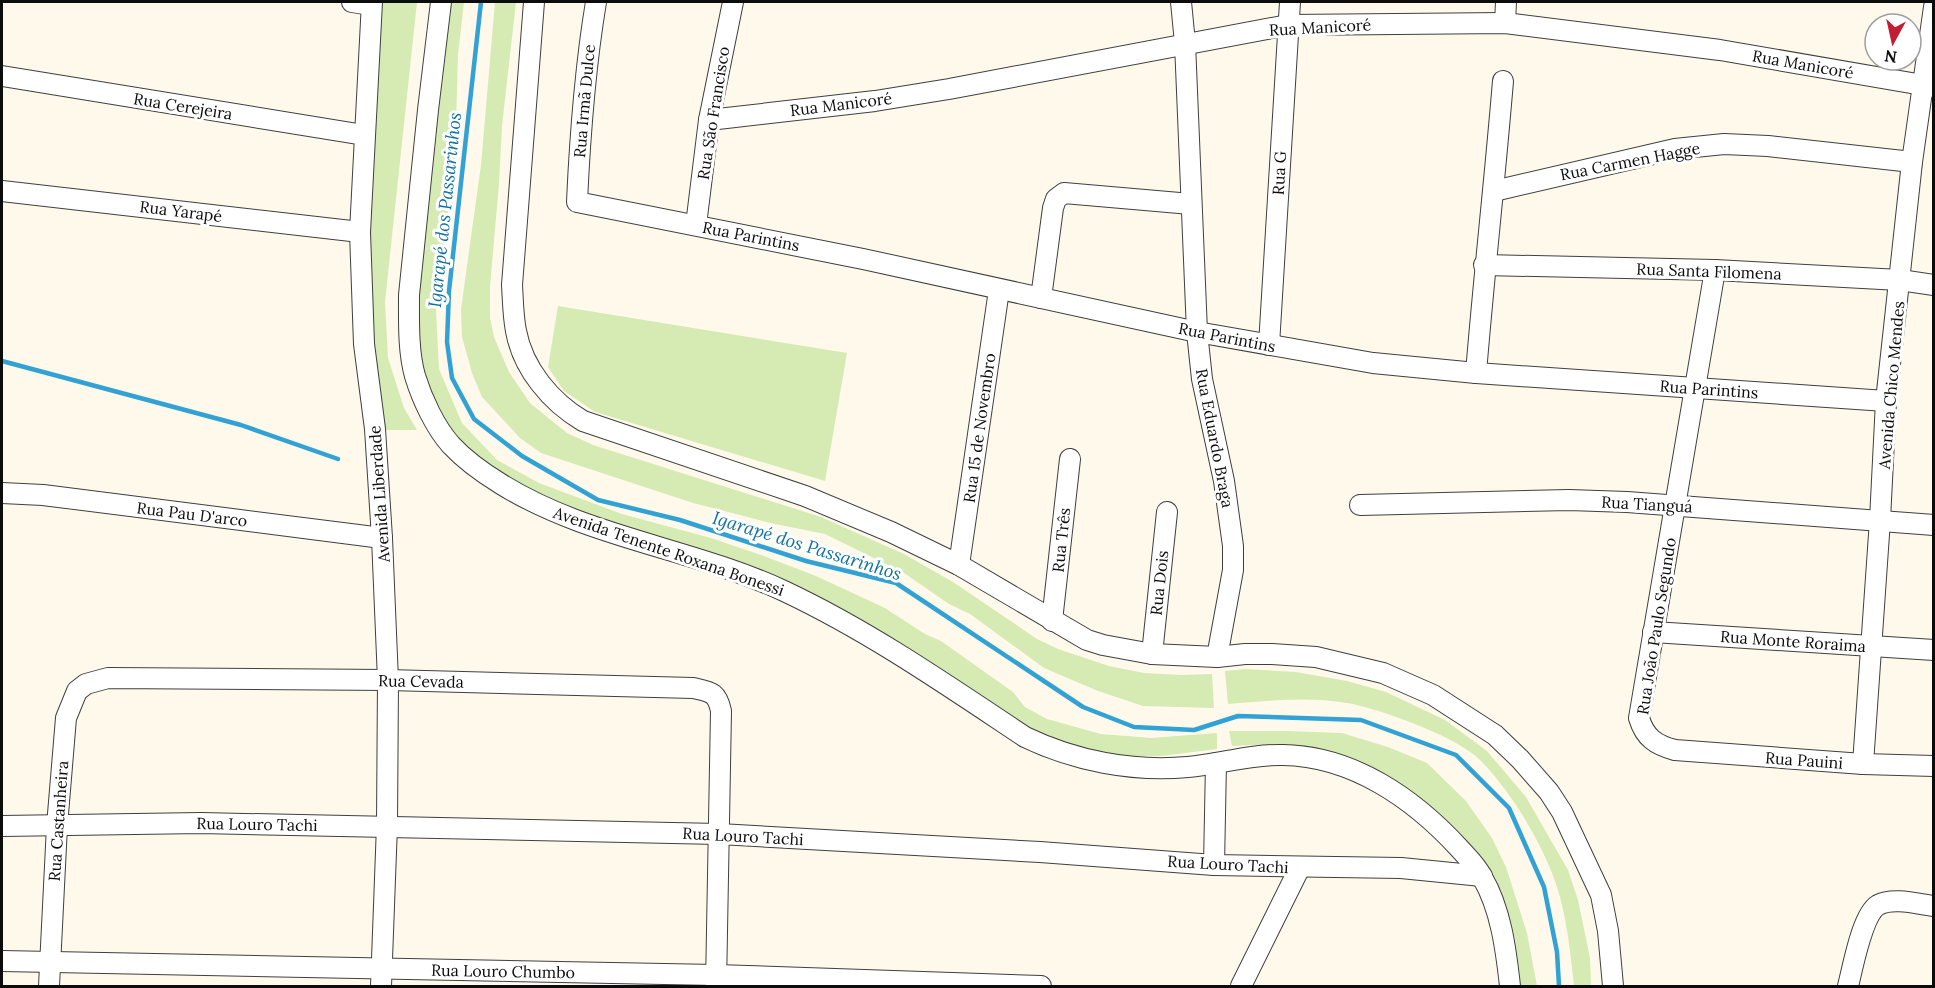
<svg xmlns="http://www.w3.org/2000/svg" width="1935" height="988" viewBox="0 0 1935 988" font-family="Lora,serif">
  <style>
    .green { fill: #d5ebb3 }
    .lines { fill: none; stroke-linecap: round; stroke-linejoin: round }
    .stream { stroke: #31a2d3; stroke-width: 4.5 }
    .minor-casing { stroke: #3f3f3f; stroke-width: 22 }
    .minor { stroke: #fff; stroke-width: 20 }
    .labels { text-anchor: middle; stroke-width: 6; stroke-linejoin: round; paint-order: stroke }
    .street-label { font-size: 16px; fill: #0c0c0c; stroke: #fff }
    .water-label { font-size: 18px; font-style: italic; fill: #1070a2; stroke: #fff }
  </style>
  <rect width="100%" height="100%" fill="#fff9eb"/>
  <!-- green -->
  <g class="green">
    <path d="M368,2H417L385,302L388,358L404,408L417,430H379L367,307Z"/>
    <path d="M446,2H464L458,55L455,159L436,310L439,369L462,423L497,460L539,483L622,514L711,538L764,556L816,576L885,608L925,634L941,641L1013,692L1025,707L1047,719L1101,734L1151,738L1217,733V749L1161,756H1124L1086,751L1050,741L869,629L549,505L473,459L442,420L419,358L415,309Z"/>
    <path d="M495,2H516L502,126L499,184L490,286V318L494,337L509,372L530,403L567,433L593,445L821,517L904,554L953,582L1037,639L1058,649L1109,666L1144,673L1181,675L1212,674L1214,708L1143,706L1098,691L1044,668L970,614L949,604L904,573L825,534L775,524L693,503L541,453L520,438L482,397L472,373L462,337L461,309L481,165Z"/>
    <path d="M558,306L847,353L825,481L595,412L564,391L548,367Z"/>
    <path d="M1245,669L1296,672L1347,681L1386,692L1445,720L1487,751L1526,797L1568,870L1578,900L1590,958L1591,986H1574C1571,958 1568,929 1561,901C1550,855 1513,793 1480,760C1458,737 1378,708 1347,703C1307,696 1268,701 1228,704L1225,671Z"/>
    <path d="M1229,731H1287L1342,733L1388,747L1427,763L1466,801L1492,838L1506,867L1527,933L1537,986H1511L1510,957L1456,837L1346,762L1281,744L1232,746Z"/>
  </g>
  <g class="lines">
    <!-- stream -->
    <g class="stream">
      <path d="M481,2L449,291L447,342L452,378L474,419L522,456L598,500L680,520L806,561L896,583L1083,707L1134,727L1194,730L1238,716L1361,720L1456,755L1509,808L1544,887L1557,952L1559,986"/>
      <path d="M2,361L241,425L338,459"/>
    </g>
    <!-- minor casing -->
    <g class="minor-casing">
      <g id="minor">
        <path d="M352,2L371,5"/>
        <path d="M372,2L360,232L364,344L375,429L382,538L388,680L387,825L381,986"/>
        <path d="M441,2L428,110L409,295C409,322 408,351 415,376C422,399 435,427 451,445C465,460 483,473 501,484C588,538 692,548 784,591C869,631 947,685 1025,737C1075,761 1132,772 1188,767C1220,764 1251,754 1283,755C1353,756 1414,799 1459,848C1467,857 1477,866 1482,877C1501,909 1506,950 1510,986"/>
        <path d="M534,2L512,285C513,300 513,316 516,331C523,369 551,402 583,421L805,496L891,532L959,565L1087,640L1103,645L1152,654L1217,657L1245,654H1272L1316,657L1383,673L1433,695L1495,735L1520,759L1549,792L1562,812L1601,895L1608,931L1613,986"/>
        <path d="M596,2C585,68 580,135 577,202L863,259L1197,332L1373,363L1476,373L1886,401"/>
        <path d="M1181,2L1185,43L1197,332L1202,379L1224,481L1233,546V570L1217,657"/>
        <path d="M1505,23L1506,2"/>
        <path d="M2,76L364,135"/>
        <path d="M709,120L875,101L949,89L1288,25L1505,23L1720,50L1934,87"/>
        <path d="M2,191L360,232"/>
        <path d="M1494,191L1675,149L1724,144L1768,146L1912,162"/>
        <path d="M696,225L709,120L733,2"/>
        <path d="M1484,265L1715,270L1900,280L1934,285"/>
        <path d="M1715,270L1639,718C1645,738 1656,745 1675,750L1863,764L1934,766"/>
        <path d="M1041,298L1053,208L1056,199L1064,193L1191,204"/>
        <path d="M1269,345L1290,2"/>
        <path d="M1476,373C1484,275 1495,178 1503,81"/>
        <path d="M2,493L43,495L382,538"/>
        <path d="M1360,505L1569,500L1627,502L1934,525"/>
        <path d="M959,565L999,290"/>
        <path d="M1052,621L1070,459"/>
        <path d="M1653,632L1934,650"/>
        <path d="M1152,654L1167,512"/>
        <path d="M1863,764L1880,520L1886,401L1912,162L1934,7"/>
        <path d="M2,826L201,823L719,834L1040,852L1214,865L1401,868L1482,876"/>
        <path d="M1214,865L1216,763"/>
        <path d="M2,961L716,975L1041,986"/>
        <path d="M49,986L57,826L66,718L77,691L86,684L108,678L388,680L693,688C711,692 717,692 721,711L716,986"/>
        <path d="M1241,986L1300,867"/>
        <path d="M1848,986C1853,967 1862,915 1878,905C1893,897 1918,904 1934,906"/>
      </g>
    </g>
    <!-- minor -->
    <use href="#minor" class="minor"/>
  </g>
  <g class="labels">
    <!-- street labels -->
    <g class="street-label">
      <text transform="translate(1320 27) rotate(-3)" y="6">Rua Manicoré</text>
      <text transform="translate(1803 64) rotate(10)" y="6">Rua Manicoré</text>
      <text transform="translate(584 101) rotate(-85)" y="6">Rua Irmã Dulce</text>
      <text transform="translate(841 104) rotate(-7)" y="6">Rua Manicoré</text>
      <text transform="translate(183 106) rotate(9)" y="6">Rua Cerejeira</text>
      <text transform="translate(713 113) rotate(-81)" y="6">Rua São Francisco</text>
      <text transform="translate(1630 161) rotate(-11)" y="6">Rua Carmen Hagge</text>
      <text transform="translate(1279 173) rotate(-87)" y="6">Rua G</text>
      <text transform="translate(181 211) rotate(7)" y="6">Rua Yarapé</text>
      <text transform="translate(751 236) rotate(11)" y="6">Rua Parintins</text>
      <text transform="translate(1709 271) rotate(2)" y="6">Rua Santa Filomena</text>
      <text transform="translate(1227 337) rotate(11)" y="6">Rua Parintins</text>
      <text transform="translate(1891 385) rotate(-85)" y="6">Avenida Chico Mendes</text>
      <text transform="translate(1709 389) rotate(4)" y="6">Rua Parintins</text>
      <text transform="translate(979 428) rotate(-82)" y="6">Rua 15 de Novembro</text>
      <text transform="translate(1215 438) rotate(79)" y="6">Rua Eduardo Braga</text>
      <text transform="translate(379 494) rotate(-94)" y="6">Avenida Liberdade</text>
      <text transform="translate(1647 504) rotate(3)" y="6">Rua Tianguá</text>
      <text transform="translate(192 514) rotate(7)" y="6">Rua Pau D'arco</text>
      <text transform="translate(1061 540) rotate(-84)" y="6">Rua Três</text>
      <text transform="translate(669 551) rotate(19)" y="6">Avenida Tenente Roxana Bonessi</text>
      <text transform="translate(1159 583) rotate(-84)" y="6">Rua Dois</text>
      <text transform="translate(1656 626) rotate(-81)" y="6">Rua João Paulo Segundo</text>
      <text transform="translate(1793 641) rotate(4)" y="6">Rua Monte Roraima</text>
      <text transform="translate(421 681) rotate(1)" y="6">Rua Cevada</text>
      <text transform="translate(1804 760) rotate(4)" y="6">Rua Pauini</text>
      <text transform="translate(58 821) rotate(-86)" y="6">Rua Castanheira</text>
      <text transform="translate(257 824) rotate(1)" y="6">Rua Louro Tachi</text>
      <text transform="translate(743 836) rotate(3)" y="6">Rua Louro Tachi</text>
      <text transform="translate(1228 864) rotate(3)" y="6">Rua Louro Tachi</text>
      <text transform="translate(503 971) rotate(1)" y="6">Rua Louro Chumbo</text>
    </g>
    <!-- water labels -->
    <g class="water-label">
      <text transform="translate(445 210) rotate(-84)" y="6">Igarapé dos Passarinhos</text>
      <text transform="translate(807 546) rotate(17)" y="6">Igarapé dos Passarinhos</text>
    </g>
  </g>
  <!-- border -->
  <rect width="1935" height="988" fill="none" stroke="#0c0c0c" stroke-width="6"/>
  <!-- north arrow -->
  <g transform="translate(1893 42) rotate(188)"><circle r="28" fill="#ffffff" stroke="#9e9e9e" stroke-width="1.5"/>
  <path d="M0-4.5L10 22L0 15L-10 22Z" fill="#c11e35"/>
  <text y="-9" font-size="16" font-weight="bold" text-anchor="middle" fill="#0c0c0c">N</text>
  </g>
</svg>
